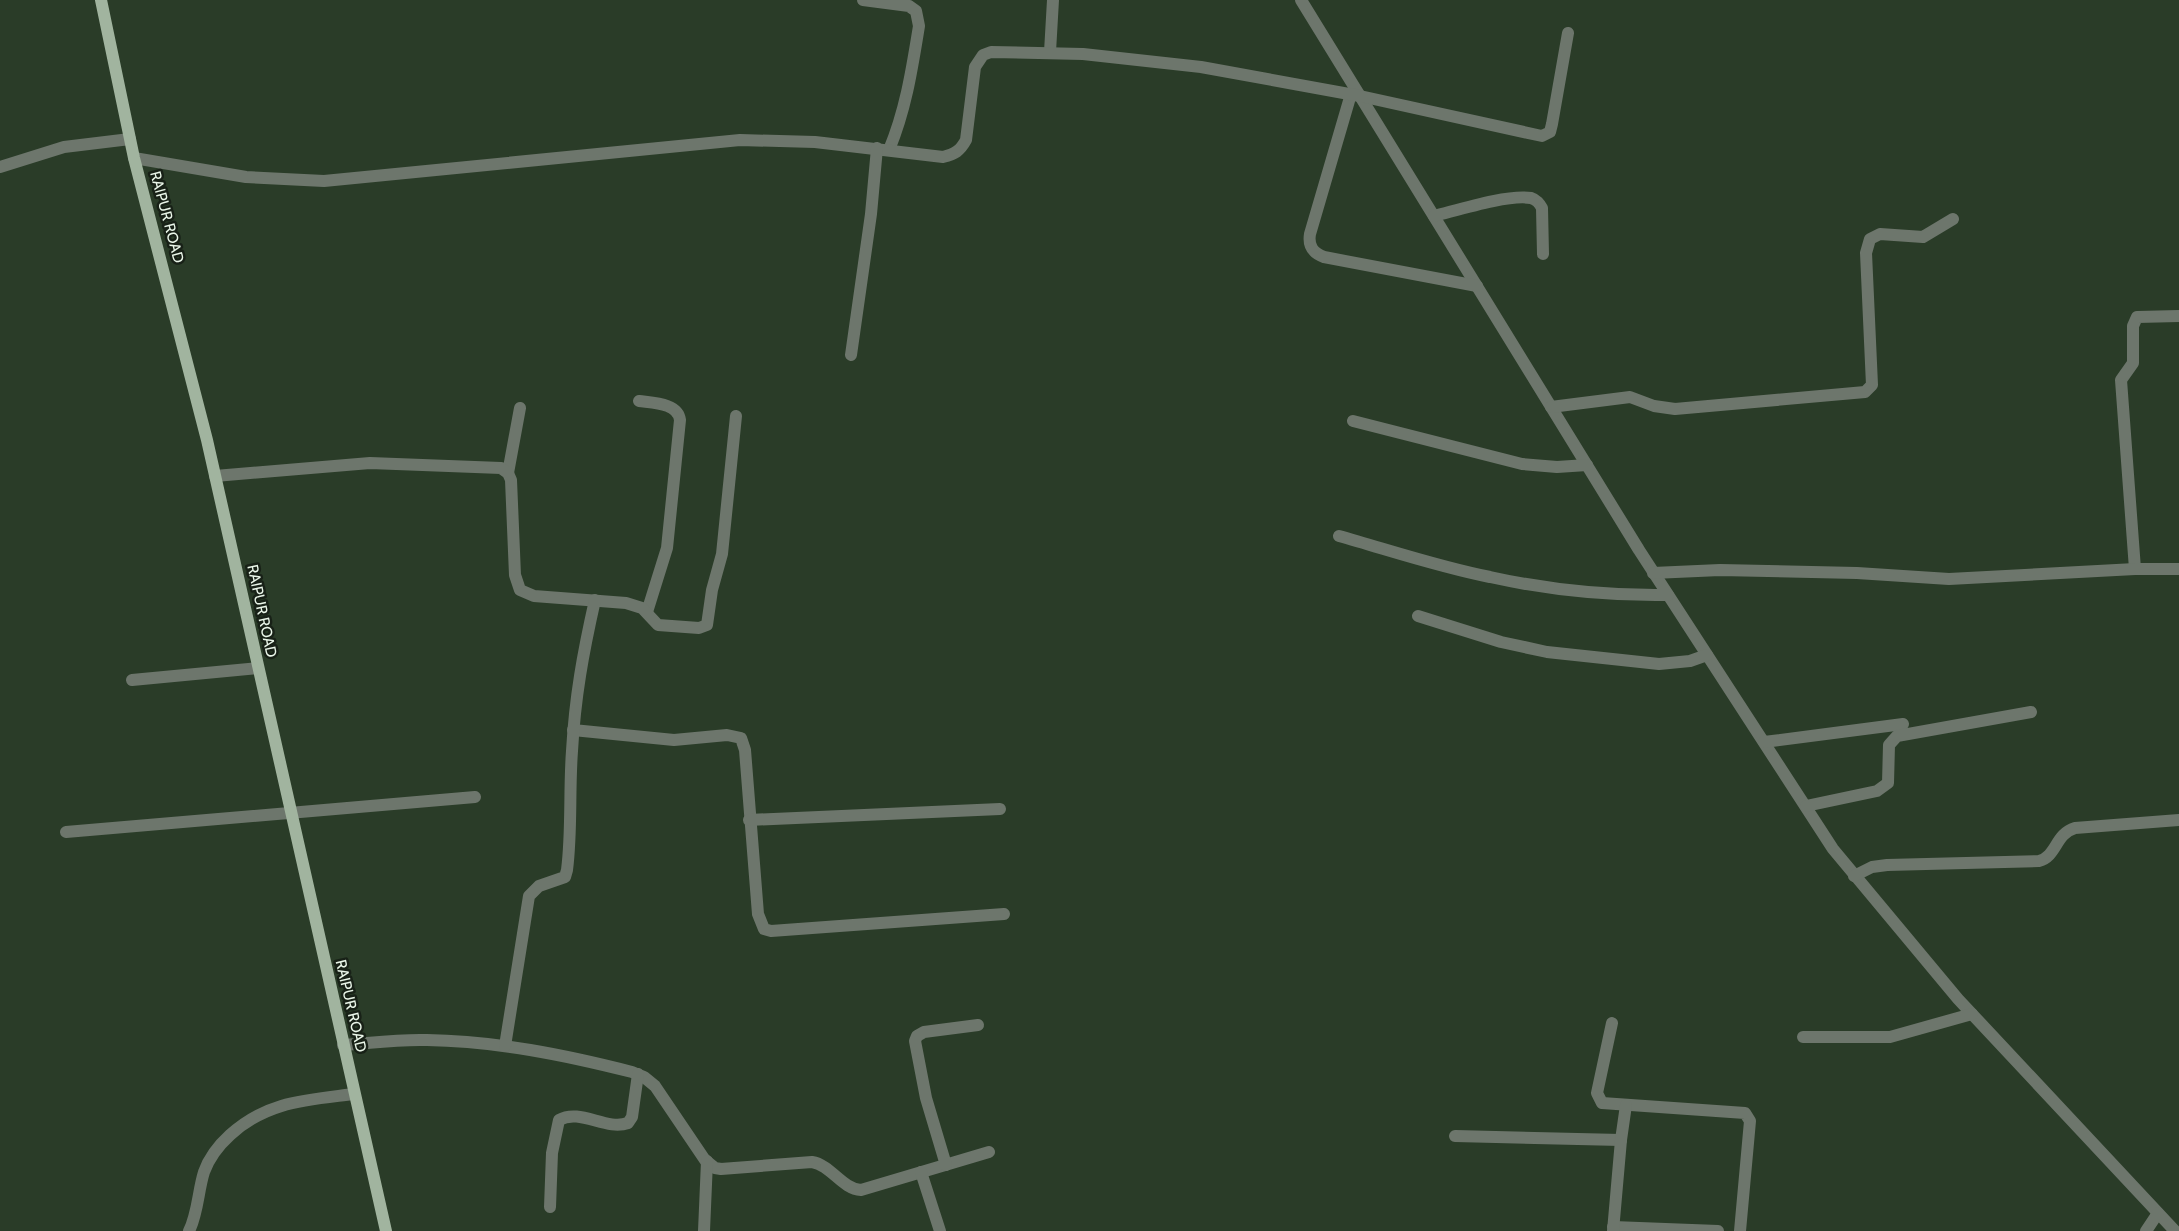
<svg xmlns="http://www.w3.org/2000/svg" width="2179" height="1231" viewBox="0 0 2179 1231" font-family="Cabin,sans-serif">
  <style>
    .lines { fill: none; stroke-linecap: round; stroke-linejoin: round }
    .minor { stroke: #6d766c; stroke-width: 12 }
    .major { stroke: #a1b49f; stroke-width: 12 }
    .labels { text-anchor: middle; stroke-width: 5; stroke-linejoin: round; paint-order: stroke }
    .street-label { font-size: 15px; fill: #eaf6e9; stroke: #182117 }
  </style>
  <rect width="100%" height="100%" fill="#2a3c28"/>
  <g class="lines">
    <!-- minor -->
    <g class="minor">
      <path d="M863,0L909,6L916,11L919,26C912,69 906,109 889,150"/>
      <path d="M1301,0L1639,550L1833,849L1958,999L2175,1231"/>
      <path d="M1050,52L1053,0"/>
      <path d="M1351,94L1310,234C1308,246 1313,253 1324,257L1477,286"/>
      <path d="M134,158L246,177L324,181L740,140L815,142L943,157C955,154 960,151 966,140L975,67L983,55L991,52L1083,54L1201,67L1360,96L1542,136L1550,132L1552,124L1568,33"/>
      <path d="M0,167L64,147L130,139"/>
      <path d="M1434,216C1458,210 1508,194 1531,198C1537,200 1539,203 1542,208L1543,254"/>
      <path d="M851,355L871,214L877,148"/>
      <path d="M639,401C653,403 678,403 680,420L667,548L647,612"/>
      <path d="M1551,407L1630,397L1654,406L1675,409L1865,392L1872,385L1866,253L1870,239L1880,234L1923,237L1953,219"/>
      <path d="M1353,421L1522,464L1557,467L1587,465"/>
      <path d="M508,473L520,408"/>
      <path d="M215,476L370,463L501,468L508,473L511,480L515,575L520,590L534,596L626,603L642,608L658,625L699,628L707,625L712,590L722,554L736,416"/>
      <path d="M1339,536C1389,550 1439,567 1490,577C1549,590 1607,596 1668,595"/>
      <path d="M2135,569L2121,380L2133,363V326L2137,317L2179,316"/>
      <path d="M1653,573L1720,570L1857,573L1949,579L2135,569H2179"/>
      <path d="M1418,616L1501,642L1547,652L1659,664L1690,661L1707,655"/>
      <path d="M132,680L258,668"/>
      <path d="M573,730L674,740L727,735L741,738L745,750L758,914L764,929L771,931L1004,914"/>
      <path d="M1764,742L1903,724"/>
      <path d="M1806,806L1877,791L1888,783L1889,745L1897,736L2031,712"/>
      <path d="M749,820L1000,809"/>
      <path d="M66,832L475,797"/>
      <path d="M1854,876L1872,867L1887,865L2039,861C2057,856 2055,834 2075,828L2179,820"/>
      <path d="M1612,1023L1597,1093L1602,1103L1745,1113L1750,1121L1740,1231"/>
      <path d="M1803,1037H1890L1972,1014"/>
      <path d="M343,1045C371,1043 399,1039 427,1040C496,1041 565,1055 632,1072L644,1077L655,1086L705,1160L715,1168L721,1169L812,1162C831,1165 842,1189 861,1190L989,1152"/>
      <path d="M505,1046L529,896L539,886L565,877L567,870C572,831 569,791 572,751C575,697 583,653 595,600"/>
      <path d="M1455,1136L1621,1140"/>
      <path d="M946,1165L926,1098L915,1041L917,1036L924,1032L978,1025"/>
      <path d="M921,1172L940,1231"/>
      <path d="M550,1207L552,1153L559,1120C580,1108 606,1131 628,1123L632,1117L638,1074"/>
      <path d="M1613,1227L1718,1231"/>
      <path d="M189,1231C198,1213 198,1191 204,1172C209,1158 219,1145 230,1135C267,1101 307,1100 354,1094"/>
      <path d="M704,1231L707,1161"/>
      <path d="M1613,1231L1621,1140L1626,1105"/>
      <path d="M2146,1231L2158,1213"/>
    </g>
    <!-- major -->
    <path class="major" d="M101,0L134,158L207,440L386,1231"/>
  </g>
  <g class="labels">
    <!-- street labels -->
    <g class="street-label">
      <text transform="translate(167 217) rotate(75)" y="5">RAIPUR ROAD</text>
      <text transform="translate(262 611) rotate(78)" y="5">RAIPUR ROAD</text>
      <text transform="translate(351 1006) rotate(77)" y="5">RAIPUR ROAD</text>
    </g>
  </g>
</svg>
